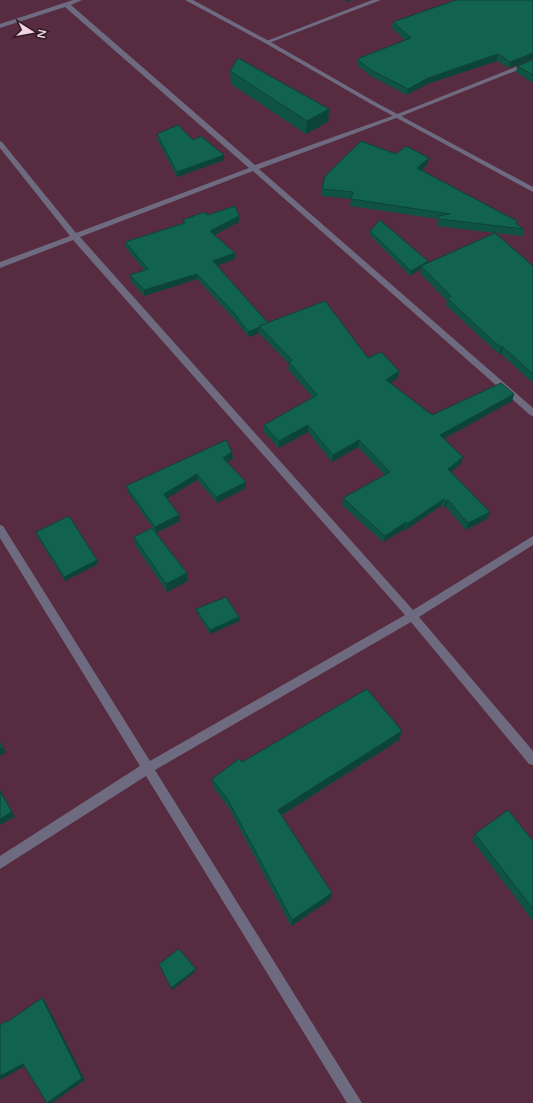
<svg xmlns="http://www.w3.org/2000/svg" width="533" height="1103" viewBox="0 0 533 1103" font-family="'Varela Round',sans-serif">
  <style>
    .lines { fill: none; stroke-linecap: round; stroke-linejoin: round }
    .minor { fill: #6e6b80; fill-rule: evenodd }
    .tertiary { fill: #6e6b80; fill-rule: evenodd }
    .wall { fill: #0f5443 }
    .shaded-wall { fill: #0c4537 }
    .building { fill: #11624e; stroke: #0c4537 }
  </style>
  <rect width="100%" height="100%" fill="#572b40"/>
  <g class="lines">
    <!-- minor -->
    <g class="minor">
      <path d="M73,0H82L71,5L255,165L395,115L533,60V64L399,117L259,169L533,408V416L530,415L253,171L80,237L413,610L533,536V545L419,617L533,751V765L529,764L411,622L155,770L362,1103H347L146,776L0,869V856L140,766L0,538V525L3,526L150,761L405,615L73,240L0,268V262L70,236L0,148V141L2,142L76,233L249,168L65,7L0,28V24Z"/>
      <path d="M372,0H381L269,43L264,42Z"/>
    </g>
    <!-- tertiary -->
    <path class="tertiary" d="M185,0H193L269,41L375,102L533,187V192L371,104L265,43Z"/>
  </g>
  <!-- wall -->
  <g class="wall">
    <path d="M533,0L509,68L497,61L427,84L407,95L371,76L357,65V59L405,40L392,28L393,22Z"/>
    <path d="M533,60V83L516,72L517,66Z"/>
    <path d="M230,71L329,109L328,122L306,134L231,84Z"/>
    <path d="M157,134L193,140L224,160L177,177L157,139Z"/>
    <path d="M396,154L429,158L427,165L422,170L524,229L523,236L495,233L533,266V383L501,354H499L492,348L446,305L447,301L420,273L421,269L410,276L370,235V231L428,261V263L495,233L437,226L438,219L350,206L351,199L322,196V189Z"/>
    <path d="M208,215L239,222L214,235L235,259L217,266L268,323L368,358L399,371L398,378L391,383L432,415L514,394L512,401L444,439L461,464L451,472L490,512L488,518L466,530L446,507L444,508L442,505L406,530L405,529L383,542L342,505L343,498L385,475L358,447L332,462L308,432L279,448L264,432V425L313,398L288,369L289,364L259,333L249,337L235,320L197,279L144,296L131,281L130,275L145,271L126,248L125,242L183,223V220Z"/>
    <path d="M232,452L233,459L227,462L246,488L217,503L197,480L167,498L179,515L180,521L156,533L128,492L126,486Z"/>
    <path d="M36,532L97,560L98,564L65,581L37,536Z"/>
    <path d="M134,537L187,573L188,581L167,592L135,545Z"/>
    <path d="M196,609L240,621L210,634L197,613Z"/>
    <path d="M402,731L399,740L281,816L330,900L291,926L229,808L213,787L212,779L242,762Z"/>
    <path d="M475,834L533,841V921L472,840Z"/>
  </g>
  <!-- shaded-wall -->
  <g class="shaded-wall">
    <path d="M346,0H352L346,2Z"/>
    <path d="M533,53V59L509,68L510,62Z"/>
    <path d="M498,54L497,61L427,84L407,95L408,89L428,78Z"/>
    <path d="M329,109L328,122L306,134L307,121Z"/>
    <path d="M224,155V160L177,177V172Z"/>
    <path d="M429,158L427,165L416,175L417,168Z"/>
    <path d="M239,216V222L210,237V231Z"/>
    <path d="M235,253V259L213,267V261Z"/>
    <path d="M428,261V266H421V269L410,276L411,271Z"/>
    <path d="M197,274V279L144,296V290Z"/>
    <path d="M259,327V333L249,337L248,332Z"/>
    <path d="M501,347H503L501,354H499Z"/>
    <path d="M399,371L398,378L385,387L386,380Z"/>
    <path d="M514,394L512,401L438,442L440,435Z"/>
    <path d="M308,425V432L279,448V441Z"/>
    <path d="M359,440L358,447L332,462L333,455Z"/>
    <path d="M232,452L233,459L223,464V458Z"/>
    <path d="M463,457L461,464L446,476L448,469Z"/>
    <path d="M197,474V480L165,500L164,494Z"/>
    <path d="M246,482V488L217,503L216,497Z"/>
    <path d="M444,499L442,505L406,530L407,524Z"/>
    <path d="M448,500L446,507L444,508L446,501Z"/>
    <path d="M490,512L488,518L466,530L468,523Z"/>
    <path d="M179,515L180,521L156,533L155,527Z"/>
    <path d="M406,522L405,529L383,542L385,536Z"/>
    <path d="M97,560L98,564L65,581L64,577Z"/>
    <path d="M187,573L188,581L167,592L166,584Z"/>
    <path d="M239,617L240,621L210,634V630Z"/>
    <path d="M402,731L399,740L277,818L278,810Z"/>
    <path d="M3,747L6,752L0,756V749Z"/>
    <path d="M0,790L15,817L0,825Z"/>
    <path d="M332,893L330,900L291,926L292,920Z"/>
    <path d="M196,969V971L172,990L171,988Z"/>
    <path d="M42,998L45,1001L85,1080L52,1103H47Z"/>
    <path d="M23,1064L27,1065L0,1080V1076Z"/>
  </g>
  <!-- building -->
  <g class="building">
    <path d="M456,0H533V53L510,62L498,54L428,78L408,89L371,70L357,59L411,38L393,22Z"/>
    <path d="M238,58L329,109L307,121L230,71Z"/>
    <path d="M533,60V75L517,66Z"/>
    <path d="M178,125L193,140L201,136L224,155L177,172L157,134Z"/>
    <path d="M361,141L396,154L406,146L429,158L417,168L517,221L516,224L524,229L439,219L438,216L450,214L351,199L353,192L322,189L325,176Z"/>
    <path d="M235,206L239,216L210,231L235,253L213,261L268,323L259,326L260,327L248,332L235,314L197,274L144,290L130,275L148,269L125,242L185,223L183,220L204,212L208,215Z"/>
    <path d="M380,220L428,261L411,271L370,231Z"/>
    <path d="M495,233L533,266V374L503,347H501L493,341L461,311L447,298L451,296L421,266Z"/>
    <path d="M325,301L368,358L381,352L399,371L386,380L432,415L501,383L514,394L440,435L463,457L448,469L490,512L468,523L448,500L446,501L444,499L407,524L406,522L385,536L343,498L390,472L359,440L333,455L308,425L279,441L264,425L317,395L289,362L292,360L259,326Z"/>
    <path d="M226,440L232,452L223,458L246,482L216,497L197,474L164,494L179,515L155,527L126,486Z"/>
    <path d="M69,516L97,560L64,577L36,532Z"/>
    <path d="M152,528L187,573L166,584L134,537Z"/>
    <path d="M226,597L239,617L210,630L196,609Z"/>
    <path d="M367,689L402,731L278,810L332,893L292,920L228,800L212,779L239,759L242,762Z"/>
    <path d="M0,743L3,747L0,749Z"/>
    <path d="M0,791L12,812L0,819Z"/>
    <path d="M508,810L533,841V909L475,834Z"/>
    <path d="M179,949L196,969L171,988L159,964Z"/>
    <path d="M42,998L82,1078L47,1103L23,1064L0,1076V1025L6,1021L7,1022Z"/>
  </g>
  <!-- north arrow -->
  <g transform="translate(32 32) rotate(101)" stroke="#301b25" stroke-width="3" paint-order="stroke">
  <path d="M0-3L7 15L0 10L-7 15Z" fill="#f1d4e0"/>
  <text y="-6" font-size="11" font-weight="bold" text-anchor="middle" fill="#f1d4e0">N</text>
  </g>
</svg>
